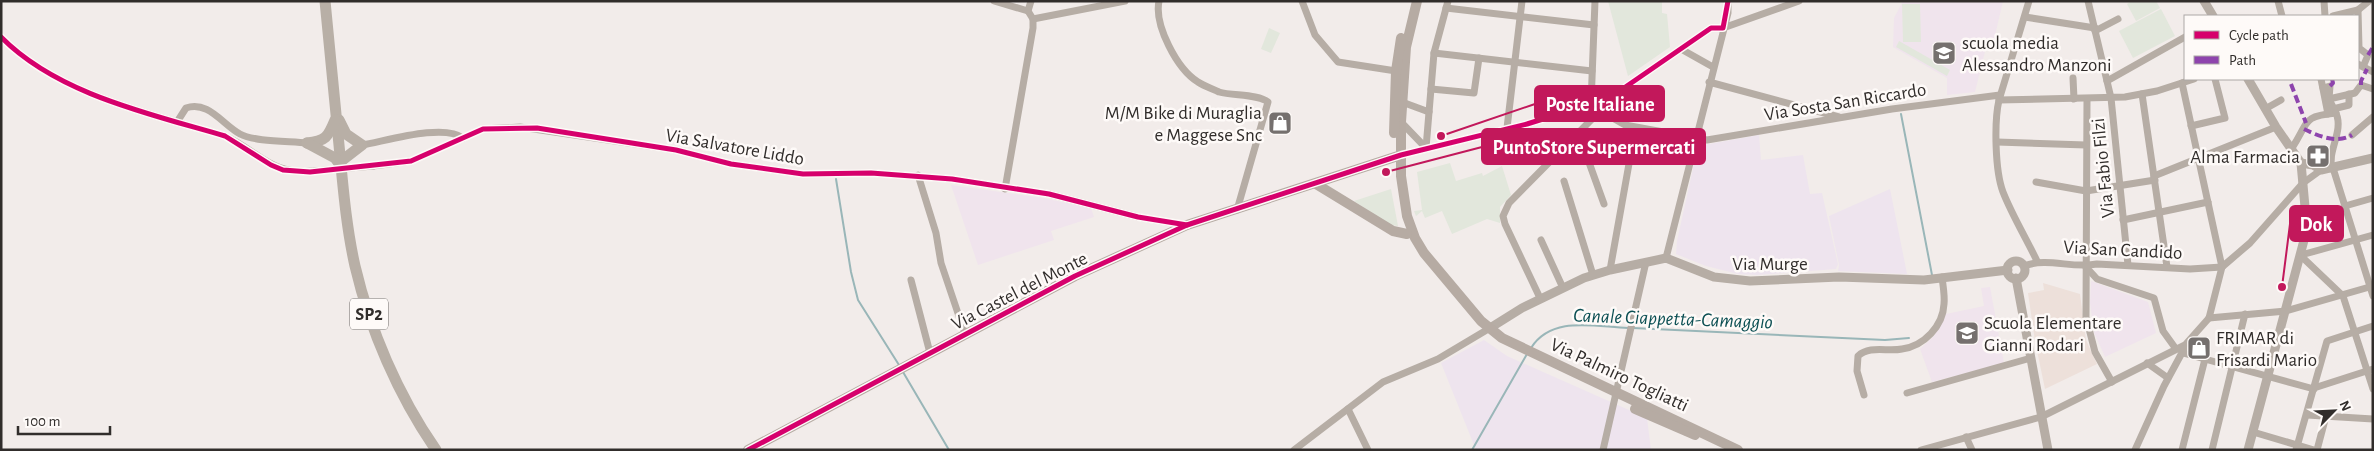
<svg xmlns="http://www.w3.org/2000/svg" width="2374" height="451" viewBox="0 0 2374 451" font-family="'Alegreya Sans',sans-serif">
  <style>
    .built { fill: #ede0da }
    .industrial { fill: #eee4ee }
    .education { fill: #f0e4ed }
    .green { fill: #e2e7dc }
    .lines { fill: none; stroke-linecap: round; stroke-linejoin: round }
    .stream { stroke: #99b6b8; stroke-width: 2 }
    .minor { stroke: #b6ada5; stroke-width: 7 }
    .tertiary { stroke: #b6ada5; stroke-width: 9 }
    .secondary { stroke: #b6aba3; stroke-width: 10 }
    .primary { stroke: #b8afa6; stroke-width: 11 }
    .minor-bridge { stroke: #b6ada5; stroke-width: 7 }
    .quiet { stroke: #8e44ad; stroke-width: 4; stroke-dasharray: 8 4; stroke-linecap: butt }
    .cycleway-casing { stroke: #fefaf8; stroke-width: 8 }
    .cycleway { stroke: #d6006c; stroke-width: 5 }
    .labels { text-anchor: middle; stroke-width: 5; stroke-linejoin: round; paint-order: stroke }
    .shield { fill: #fefaf8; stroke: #6e6a68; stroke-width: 1 }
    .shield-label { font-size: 18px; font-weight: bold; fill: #312d2b }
    .poi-label { font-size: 19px; fill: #312d2b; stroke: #fefaf8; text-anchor: start }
    .street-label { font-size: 19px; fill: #312d2b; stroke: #fefaf8 }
    .water-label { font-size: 20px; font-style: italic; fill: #0c4f53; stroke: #fefaf8 }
    .leader { fill: none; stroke: #c2185b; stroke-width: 2 }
    .callout-dot { fill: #c2185b; stroke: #fefaf8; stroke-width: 2 }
    .callout { fill: #c2185b; stroke: #c2185b; stroke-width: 2 }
    .callout-label { font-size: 20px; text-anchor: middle; font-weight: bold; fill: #fff }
  </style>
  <rect width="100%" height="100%" fill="#f2ecea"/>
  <!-- built -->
  <path class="built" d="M2043,283L2080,294L2086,340L2097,364L2045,389L2035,341L2028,293L2044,290Z"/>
  <!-- industrial -->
  <g class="industrial">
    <path d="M1759,135L1761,160L1803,155L1810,194L1822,193L1838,264L1836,269L1757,275L1738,274L1706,266L1676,254L1677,241L1698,146Z"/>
    <path d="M1890,189L1907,274L1838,271L1839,265L1829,216Z"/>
    <path d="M1484,340L1507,356L1647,418L1651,450H1476L1441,363Z"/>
  </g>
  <!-- education -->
  <g class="education">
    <path d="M1903,1H2003L1994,40L1988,39L1975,92L1947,95V78L1893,47L1894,18Z"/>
    <path d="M951,185L1043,198L1091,208L1094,217L1051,231L1054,240L978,265Z"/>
    <path d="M2091,281L2148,302L2156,333L2105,357L2094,332L2090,303Z"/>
    <path d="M1990,287L2004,363L1932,382L1920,349L1934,336L1946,314L1984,306L1981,288Z"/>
  </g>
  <!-- green -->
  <g class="green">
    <path d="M1608,1H1662V13L1667,14L1670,47L1628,76Z"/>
    <path d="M2132,1H2156L2160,8L2136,21L2127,4Z"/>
    <path d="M1902,4H1920L1921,42H1903Z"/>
    <path d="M2161,9L2175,36L2133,58L2119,31Z"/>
    <path d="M1269,28L1280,33L1271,53L1261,49Z"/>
    <path d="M1899,41L1950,70L1947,76L1896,47Z"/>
    <path d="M1450,163L1456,181L1482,173L1483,176L1502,166L1511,195L1500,207V223L1487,219L1452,234L1442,211L1425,218L1422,211L1416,216L1414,211L1422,210L1417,172Z"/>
    <path d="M1391,189L1398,226L1390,225L1354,201Z"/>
  </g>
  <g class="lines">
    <!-- stream -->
    <g class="stream">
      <path d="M1901,114L1932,275"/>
      <path d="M836,179L851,272L858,300L899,365"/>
      <path d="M1633,328L1885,340L1909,338"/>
      <path d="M1531,348C1552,315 1595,327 1628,328"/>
      <path d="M903,372L949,450"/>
      <path d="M1472,450L1527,354"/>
    </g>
    <!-- minor -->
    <g class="minor">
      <path d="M994,1L1028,11"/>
      <path d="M1159,1C1154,25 1177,69 1198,82C1204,86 1213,89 1219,92C1233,96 1258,94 1268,102L1237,210"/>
      <path d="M1302,1L1315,35L1338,62L1396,71"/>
      <path d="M2029,1L1999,100C1994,122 1995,171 2003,192C2012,215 2026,238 2037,261"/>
      <path d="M2088,1L2111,98L2128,265"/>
      <path d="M2278,1L2282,16"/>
      <path d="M2324,1L2325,16"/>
      <path d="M1446,8L1594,25"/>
      <path d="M2358,10L2359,48L2368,55L2363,67"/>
      <path d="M2333,16L2358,10L2369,1"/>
      <path d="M2025,17L2095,28"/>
      <path d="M1033,19L1125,1"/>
      <path d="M2095,31L2118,19"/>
      <path d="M1,37C57,94 150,114 225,136C261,153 270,175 315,171"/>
      <path d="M1681,49L1713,67"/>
      <path d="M1434,53L1592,71"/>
      <path d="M2358,64L2373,72"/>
      <path d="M2073,78L2074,99"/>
      <path d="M2321,79L2328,114"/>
      <path d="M2107,81L2185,37"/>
      <path d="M1709,82L1839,117"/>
      <path d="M2182,83L2222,267"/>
      <path d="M1431,89L1474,93L1479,58"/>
      <path d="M2142,94L2167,267"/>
      <path d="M2087,99L2086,317L2095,352L2112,382"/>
      <path d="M2329,99L2355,93L2361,85L2373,89"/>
      <path d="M1999,100L2125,97L2157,91L2194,79"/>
      <path d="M1402,102L1429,112"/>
      <path d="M1591,104L1595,1"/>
      <path d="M2265,109L2281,100"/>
      <path d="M2333,109L2349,105V94"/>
      <path d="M177,122L186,108C208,100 223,125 240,134C255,142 290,141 307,143"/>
      <path d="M1401,122L1426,148"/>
      <path d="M2191,126L2225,118L2215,79"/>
      <path d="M1507,128L1522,1"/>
      <path d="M1578,132L1604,204"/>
      <path d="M2352,135L2373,117"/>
      <path d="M1997,142L2086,145"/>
      <path d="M362,145C386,141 444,123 463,138"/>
      <path d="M1426,148L1434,53L1448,1"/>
      <path d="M2292,148C2309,122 2302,116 2336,113L2329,99L2330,86L2323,88"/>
      <path d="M1401,155L1527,124L1591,104L1595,108L1711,28H1723L1799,1"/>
      <path d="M373,166L411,161L483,129L520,127L676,150L731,164L803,174L871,173L952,179L1049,194L1138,217L1185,225"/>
      <path d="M2333,168L2373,296"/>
      <path d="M2332,169C2327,150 2344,132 2336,113"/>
      <path d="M918,175L936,233L941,263L965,334"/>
      <path d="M2154,176L2276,127"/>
      <path d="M1564,181L1593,275"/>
      <path d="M2036,182L2086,191L2155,180"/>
      <path d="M1005,189L1033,28V19L1028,11L1031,1"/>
      <path d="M2345,206L2373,198"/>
      <path d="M2123,220L2208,202"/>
      <path d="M1541,240L1563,288"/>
      <path d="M2301,255L2373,235"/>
      <path d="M2301,256L2343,296L2373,389"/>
      <path d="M1666,258L1728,13V1"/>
      <path d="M2024,266C2048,257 2072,269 2097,264L2190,269L2222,267"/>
      <path d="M2086,267L2097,279L2154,298L2163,331L2176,349"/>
      <path d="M1610,270L1632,147"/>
      <path d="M911,280L930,353"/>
      <path d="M1540,298L1505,224L1503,216L1509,203L1593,118L1595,108L1625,125L1707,140L1892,109L2000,95"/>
      <path d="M2209,318L2286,311L2373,286"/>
      <path d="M2183,353L2314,389"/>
      <path d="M2147,363L2168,378"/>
      <path d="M2314,388L2373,369"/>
      <path d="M1907,393L2031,358"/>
      <path d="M1864,395L1857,371L1858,356C1870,345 1887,352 1902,349C1924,346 1943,326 1944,304C1945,296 1943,286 1942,277"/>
      <path d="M1348,409L1368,450"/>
      <path d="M2307,415L2373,419"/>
      <path d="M2253,432L2314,450"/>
      <path d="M1966,437L1972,450"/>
      <path d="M1294,450L1383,382L1438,359L1490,328"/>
      <path d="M1603,450L1646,262"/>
      <path d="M1921,450L2041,417L2185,345L2209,318L2222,267L2250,243L2303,183L2321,170"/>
      <path d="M2135,450L2164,386L2184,349"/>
      <path d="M2182,450L2205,359"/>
      <path d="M2212,450L2245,314"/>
      <path d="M2296,450L2327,341L2373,326"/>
      <path d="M2317,450L2326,416"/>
    </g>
    <!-- tertiary -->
    <g class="tertiary">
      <path d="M2204,1L2213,16"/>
      <path d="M2248,79L2276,127L2301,163L2307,229L2248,450"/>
      <path d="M2301,163L2313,165L2321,170L2373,158"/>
      <circle cx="2016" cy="270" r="9"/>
      <path d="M2016,278L2048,450"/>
      <path d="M1490,328L1522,308L1584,278L1610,270L1666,258L1714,277L1750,281L1839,277L1924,280L2008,270"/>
    </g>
    <!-- secondary -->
    <g class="secondary">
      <path d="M1417,1L1406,47L1401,122V176L1407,216L1415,238L1424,253L1481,321L1502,338L1738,450"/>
      <path d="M1394,133L1396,71L1401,38"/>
      <path d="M1316,184L1393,231L1407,234"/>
      <path d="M1635,409L1695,435"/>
      <path d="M748,450L1075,276L1187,225L1401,155"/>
    </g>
    <!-- primary -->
    <g class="primary">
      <path d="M325,1C330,49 334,97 339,145C343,186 346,226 355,266C370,330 398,395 436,450"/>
      <path d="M339,120L346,134L362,145L340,162"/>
      <path d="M307,143C326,141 328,137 335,120"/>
      <path d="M307,143L335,158L341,166"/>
    </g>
    <!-- minor-bridge -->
    <path class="minor-bridge" d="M315,171L373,166"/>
    <!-- quiet -->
    <g class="quiet">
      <path d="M2368,55L2373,47"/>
      <path d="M2291,84L2306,123"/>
      <path d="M2361,85V81L2367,69"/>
      <path d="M2330,86L2333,83L2332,79"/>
      <path d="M2304,129C2318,136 2337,144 2352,135"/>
    </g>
    <!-- cycleway casing -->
    <g class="cycleway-casing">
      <g id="cycleway">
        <path d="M1,37C57,94 150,114 225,136L271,165L283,170L310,172L411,161L483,129L537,128L676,150L731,164L803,174L871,173L952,179L1049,194L1138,217L1187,225"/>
        <path d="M748,450L1075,276L1187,225L1401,155L1527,124L1591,104L1595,108L1711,28H1723L1728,1"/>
      </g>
    </g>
    <!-- cycleway -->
    <use href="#cycleway" class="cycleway"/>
  </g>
  <!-- icons -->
  <defs>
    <g id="school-square" transform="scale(1.25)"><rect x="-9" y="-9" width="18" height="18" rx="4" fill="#75706e" stroke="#fefaf8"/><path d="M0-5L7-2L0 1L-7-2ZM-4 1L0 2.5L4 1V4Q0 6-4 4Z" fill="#fff"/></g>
    <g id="shop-square" transform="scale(1.25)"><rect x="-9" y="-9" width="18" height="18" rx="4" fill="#75706e" stroke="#fefaf8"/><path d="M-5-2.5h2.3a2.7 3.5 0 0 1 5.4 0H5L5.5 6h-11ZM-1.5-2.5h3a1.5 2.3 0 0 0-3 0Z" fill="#fff"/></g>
    <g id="pharmacy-square" transform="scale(1.25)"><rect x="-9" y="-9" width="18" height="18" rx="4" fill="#75706e" stroke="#fefaf8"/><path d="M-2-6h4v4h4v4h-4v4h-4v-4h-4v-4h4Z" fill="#fff"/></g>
  </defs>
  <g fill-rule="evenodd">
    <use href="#school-square" x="1944" y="53"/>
    <use href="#shop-square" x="1280" y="123"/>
    <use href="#pharmacy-square" x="2318" y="156"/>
    <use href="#school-square" x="1967" y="333"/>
    <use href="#shop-square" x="2199" y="348"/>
  </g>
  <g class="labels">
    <!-- shield labels -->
    <rect class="shield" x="350" y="298.5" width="38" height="31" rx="4"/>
    <g class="shield-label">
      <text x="369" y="320">SP2</text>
    </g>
    <!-- poi labels -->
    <g class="poi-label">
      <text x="1962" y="49">scuola media<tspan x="1962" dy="22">Alessandro Manzoni</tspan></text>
      <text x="1262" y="119" text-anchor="end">M/M Bike di Muraglia<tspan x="1262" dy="22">e Maggese Snc</tspan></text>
      <text x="2300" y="163" text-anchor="end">Alma Farmacia</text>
      <text x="1984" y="329">Scuola Elementare<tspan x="1984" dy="22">Gianni Rodari</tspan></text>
      <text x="2216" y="344">FRIMAR di<tspan x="2216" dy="22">Frisardi Mario</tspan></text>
    </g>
    <!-- street labels -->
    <g class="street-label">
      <text transform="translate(1845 101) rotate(-9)" y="7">Via Sosta San Riccardo</text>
      <text transform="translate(735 146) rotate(10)" y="7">Via Salvatore Liddo</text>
      <text transform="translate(2102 168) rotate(-96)" y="7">Via Fabio Filzi</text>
      <text transform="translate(2123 249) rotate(3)" y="7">Via San Candido</text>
      <text x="1770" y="270">Via Murge</text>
      <text transform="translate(1019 290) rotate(-27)" y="7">Via Castel del Monte</text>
      <text transform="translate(1620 374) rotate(25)" y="7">Via Palmiro Togliatti</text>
    </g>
    <!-- water labels -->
    <g class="water-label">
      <text transform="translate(1673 318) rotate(2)" y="7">Canale Ciappetta-Camaggio</text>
    </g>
  </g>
  <!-- callouts -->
  <path class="leader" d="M1441 136L1535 104M1386 172L1482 147M2282 287L2290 224"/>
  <g class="callout-dot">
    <circle cx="1441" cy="136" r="5"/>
    <circle cx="1386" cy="172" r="5"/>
    <circle cx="2282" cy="287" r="5"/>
  </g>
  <g class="callout">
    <rect x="1535" y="86" width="129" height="35" rx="5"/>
    <rect x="1482" y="129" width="223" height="35" rx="5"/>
    <rect x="2290" y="206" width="53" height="35" rx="5"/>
  </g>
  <g class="callout-label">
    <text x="1600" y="111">Poste Italiane</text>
    <text x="1594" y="154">PuntoStore Supermercati</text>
    <text x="2316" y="231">Dok</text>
  </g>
  <!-- border -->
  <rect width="2374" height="451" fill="none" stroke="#312d2b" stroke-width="5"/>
  <!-- legend -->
  <rect x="2184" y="15" width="175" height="65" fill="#fefaf8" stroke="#aca8a6"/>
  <rect x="2194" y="31" width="25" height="8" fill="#d6006c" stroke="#aca8a6"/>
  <text x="2229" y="40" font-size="15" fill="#312d2b">Cycle path</text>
  <rect x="2194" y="56" width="25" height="8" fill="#8e44ad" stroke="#aca8a6"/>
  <text x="2229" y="65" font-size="15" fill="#312d2b">Path</text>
  <!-- north arrow -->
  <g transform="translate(2334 411) rotate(66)" stroke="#fefaf8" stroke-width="4" paint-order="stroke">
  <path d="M0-4L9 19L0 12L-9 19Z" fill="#312d2b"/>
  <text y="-8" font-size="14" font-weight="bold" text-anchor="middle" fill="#312d2b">N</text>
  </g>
  <!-- scale -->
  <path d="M18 426v8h92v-8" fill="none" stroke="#312d2b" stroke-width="2.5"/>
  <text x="25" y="426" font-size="15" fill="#312d2b" stroke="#fefaf8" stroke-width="4" paint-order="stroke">100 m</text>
</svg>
